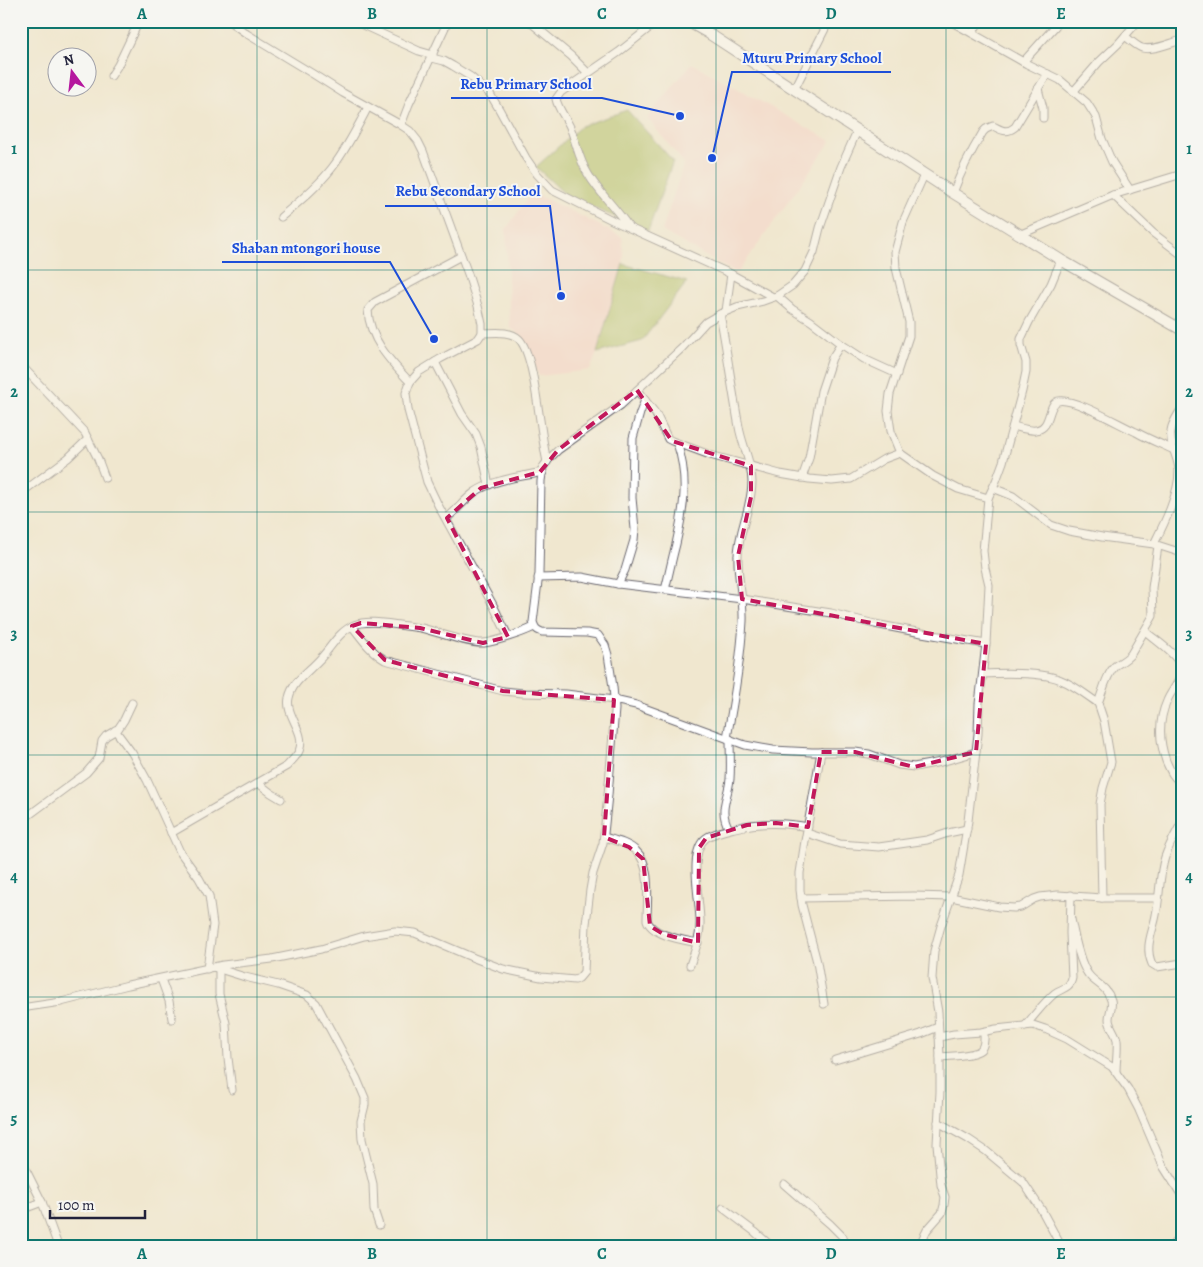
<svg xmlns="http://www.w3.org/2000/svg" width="1203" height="1267" viewBox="0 0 1203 1267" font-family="Alegreya,serif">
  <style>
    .built { fill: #f7d0c9 }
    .green { fill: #aabd61; stroke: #66704e }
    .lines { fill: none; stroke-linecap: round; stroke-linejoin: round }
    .minor-casing { stroke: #6a676f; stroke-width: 9 }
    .secondary-casing { stroke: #6a676f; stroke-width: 12 }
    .minor { stroke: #fff; stroke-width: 7 }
    .secondary { stroke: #fff; stroke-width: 10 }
    .marked { fill: none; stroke: #c2185b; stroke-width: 4; stroke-dasharray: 10 6; stroke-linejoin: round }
    .grid { fill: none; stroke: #0f766e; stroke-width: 1; stroke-opacity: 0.55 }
    .leader { fill: none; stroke: #1d4ed8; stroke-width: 2 }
    .callout-dot { fill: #1d4ed8; stroke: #f6f6f2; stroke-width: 2 }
    .callout-label { font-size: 15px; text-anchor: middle; font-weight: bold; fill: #1d4ed8; stroke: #f6f6f2; stroke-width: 4; stroke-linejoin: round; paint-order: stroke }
    .neatline { fill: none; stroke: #0f766e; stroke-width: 2 }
    .grid-label { font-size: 16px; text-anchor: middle; font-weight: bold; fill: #0f766e }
  </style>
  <rect width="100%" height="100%" fill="#f6f6f2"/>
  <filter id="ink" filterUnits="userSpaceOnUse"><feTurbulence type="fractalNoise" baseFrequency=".02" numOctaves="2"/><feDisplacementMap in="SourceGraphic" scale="10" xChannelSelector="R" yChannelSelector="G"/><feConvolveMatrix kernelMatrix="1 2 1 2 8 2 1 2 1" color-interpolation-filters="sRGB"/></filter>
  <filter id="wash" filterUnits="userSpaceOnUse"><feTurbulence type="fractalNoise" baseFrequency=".0096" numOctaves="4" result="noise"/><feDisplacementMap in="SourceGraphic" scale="20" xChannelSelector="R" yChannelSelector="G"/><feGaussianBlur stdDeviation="1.12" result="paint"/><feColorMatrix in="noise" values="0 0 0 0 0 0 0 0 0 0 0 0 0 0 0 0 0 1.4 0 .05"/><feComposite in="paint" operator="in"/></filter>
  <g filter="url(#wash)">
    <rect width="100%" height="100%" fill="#f0e7cf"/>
    <!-- built -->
    <g class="built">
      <path d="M692,63L831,141L737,274L662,231L684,163L647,118Z"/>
      <path d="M532,193L573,212L622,237L624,257L623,264L597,353L590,370L539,376L524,339L510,327L506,229Z"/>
    </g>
    <!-- green -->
    <g class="green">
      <path d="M627,110L673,161L648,231L568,197L536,167L581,126Z"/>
      <path d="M623,264L687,282L642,341L597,353Z"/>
    </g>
  </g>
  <g filter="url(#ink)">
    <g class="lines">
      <!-- minor casing -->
      <g class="minor-casing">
        <g id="minor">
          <path d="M229,21L247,34L313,74L343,93L401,125L410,131L418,141L423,151L468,274L478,306L482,324V333L478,339L440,359L419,372L410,382L406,393L408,410L427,482L438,505L493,605L508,636"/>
          <path d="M354,21L419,51L433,55"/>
          <path d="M529,21L571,56L588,73"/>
          <path d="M950,21L1027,64L1060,80L1087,103L1096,117L1102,139L1112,162L1130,190"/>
          <path d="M972,33L980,21"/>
          <path d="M1125,36C1130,40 1136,46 1142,48C1154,51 1170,43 1182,40"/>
          <path d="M432,58L444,61L453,66L471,77L490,94L499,109L526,158L537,174L552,190L614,221L731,274L773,297"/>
          <path d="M1023,62L1060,21"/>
          <path d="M111,76L118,65L139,21"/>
          <path d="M1038,89L1043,108V118"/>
          <path d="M794,90L829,21"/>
          <path d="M1073,92L1099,62L1118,44L1138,21"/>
          <path d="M401,125L409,104L448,21"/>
          <path d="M924,175L903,222L895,252L896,268L909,322V336L890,394L888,411L891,431L900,453L933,476L958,489L988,498"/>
          <path d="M953,193C961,171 971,152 983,132L986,129L993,126C1002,130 1006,134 1015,127L1041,84L1048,74"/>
          <path d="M1113,195L1153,233L1182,255"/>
          <path d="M281,217C299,202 318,186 332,168C346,150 357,128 368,107"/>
          <path d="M628,226C616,208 599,193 588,174C579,160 576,142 570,127C566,118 558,109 556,99L561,92L619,52L658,21"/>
          <path d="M1019,235L1113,195L1182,174"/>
          <path d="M777,296L792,309L811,321L841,344L864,359L897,374"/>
          <path d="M726,311L731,274"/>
          <path d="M720,314C727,351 732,389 739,427C742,445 752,463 752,482C752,508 738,531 738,556C737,578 744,599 743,621C741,660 734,700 727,738"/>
          <path d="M482,333C493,333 510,330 519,339C532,352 537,402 540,420C542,434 544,448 547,462"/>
          <path d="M435,362L462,414L476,434L481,447L489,485"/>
          <path d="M21,365L85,433L98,459L105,478"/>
          <path d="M410,382C391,362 369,339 368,310L375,302L461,256"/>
          <path d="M637,390L656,414L668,439L672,441L710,455L780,474L809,479L832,481L851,479L884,459L900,453"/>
          <path d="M1013,426C1021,428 1028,431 1036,430C1052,428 1047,404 1058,401C1073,397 1120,425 1136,432C1148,439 1161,444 1174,450"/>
          <path d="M802,478L809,458L821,391L832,358L841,344"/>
          <path d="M993,488L1013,496L1051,525L1069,531L1102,537L1154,544L1182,553"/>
          <path d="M21,493L68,458L88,439"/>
          <path d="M447,518C457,510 465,499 475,492C495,479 520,477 543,472"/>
          <path d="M1154,544C1164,524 1179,494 1179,471C1179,463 1175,455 1173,448C1167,431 1173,422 1182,408"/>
          <path d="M538,578L582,577L618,584L742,599L831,613L875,624L922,633L986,644"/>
          <path d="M618,584L625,570L634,540L635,529L632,498L633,438L640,413L645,400"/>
          <path d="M665,590C669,574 672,559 676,544C684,508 689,478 677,443"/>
          <path d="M352,626C362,639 371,652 385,660L503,691L523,693L566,694L614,700L636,705L745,745L773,750L812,752H855L869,754L899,765L914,767L941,762L976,752"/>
          <path d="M1145,631C1155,640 1177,654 1181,666C1184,679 1171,690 1167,701C1158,721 1159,741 1166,761C1170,770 1173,778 1182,783"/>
          <path d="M983,674C1004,673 1042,672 1061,680C1074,685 1086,695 1098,703L1104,721L1111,762L1103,788L1100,804L1102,898"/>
          <path d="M1098,703C1103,691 1106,675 1115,666C1121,662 1127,659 1131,654L1153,616L1152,588L1158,546"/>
          <path d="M115,730L132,753L147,780L180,852L199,878L209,896L213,925L207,969"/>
          <path d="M821,752L805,841L800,873V890L802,905L817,962L824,1004"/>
          <path d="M258,783L271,793L281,799"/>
          <path d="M21,821L86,773L99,758L102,741L106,736L118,729L124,720L132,703"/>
          <path d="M1182,822C1176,833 1169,845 1165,857C1159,875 1160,896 1156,915C1153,932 1144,946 1152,964L1157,967L1182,963"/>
          <path d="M729,829C718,809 728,799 730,779C731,766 730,752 730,739"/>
          <path d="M171,833L287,766C291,761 299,755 300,748C305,731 285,715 289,698C292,682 309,671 319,660C331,648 338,632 354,625C367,620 384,623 399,625C406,626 414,627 421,628C438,632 468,644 484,643C498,641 522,633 534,627"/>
          <path d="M807,833L840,844L879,847L927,840L948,833L967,829"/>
          <path d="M604,837C614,840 628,843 636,851C652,865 647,900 647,920C652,936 684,940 698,943"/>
          <path d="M801,898L914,896L951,897L999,907L1014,908L1021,907L1034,899L1040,897L1058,895L1102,898H1158"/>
          <path d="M1071,919C1074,934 1079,962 1088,974C1095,984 1106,985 1111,1000C1113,1007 1109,1012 1109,1019C1109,1026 1116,1033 1117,1040C1118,1050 1116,1062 1116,1072"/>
          <path d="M690,965C695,951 700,938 700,924C701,903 687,852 706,838C713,833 727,830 735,828C759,822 783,822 808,827"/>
          <path d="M213,967L245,977L278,985L307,995L316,1003L357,1079L365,1098V1105L361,1121L362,1139L373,1184L374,1210L379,1225"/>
          <path d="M219,969V994L226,1023L228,1058L232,1090"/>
          <path d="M161,979L169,1001L172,1019"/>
          <path d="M21,1008L61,1002L128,985L223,965L272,959L321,949L364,936L395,931L415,933L474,958L503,969L541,977L575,980L579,978L584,972L586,924L590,890L593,873L603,843L608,795L615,709L613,687L608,655L605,645L598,635L587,633L542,632C536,630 535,628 533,622L539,574L541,481L543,467L549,459L558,450L621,405L682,348L706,322L720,314L737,307L763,301L777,296L793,285L805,271L814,252L820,228L841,167L857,131"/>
          <path d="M1025,1026C1035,1015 1044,1002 1055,993C1063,988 1070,988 1072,978L1070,933L1071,895"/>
          <path d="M939,1037L954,1034L981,1032L996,1029L1033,1025L1045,1029L1067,1039L1112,1067L1128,1089L1139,1110L1163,1166L1182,1196"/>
          <path d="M940,1057C949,1056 978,1056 982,1048C985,1043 984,1036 984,1032"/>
          <path d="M835,1060L921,1034L938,1027"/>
          <path d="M938,1122L968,1139L986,1151L1023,1182L1041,1209L1061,1246"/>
          <path d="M21,1160L42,1202L58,1246"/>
          <path d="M784,1184L830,1224L843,1237L845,1246"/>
          <path d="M723,1208L755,1232L771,1246"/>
          <path d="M21,1210L42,1202"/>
          <path d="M919,1246L927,1230L942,1213L944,1205L945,1197L941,1185L937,1144L940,1092V1057L938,1012L932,978L934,951L941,926L959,875L968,821L978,734L979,704L986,644L989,585L985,568L983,551L988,498L996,481L1003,462L1022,391L1026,372V362L1021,345V339L1029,322L1051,284L1061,260"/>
          <path d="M1172,1246L1182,1234"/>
        </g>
      </g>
      <!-- secondary casing -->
      <g class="secondary-casing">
        <path id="secondary" d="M687,21L708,33L953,193L1061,260L1182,330"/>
      </g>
      <!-- minor -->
      <use href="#minor" class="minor"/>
      <!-- secondary -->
      <use href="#secondary" class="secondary"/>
    </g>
  </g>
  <!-- marked area -->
  <path d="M0 0H1203V1267H0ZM637,390L672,441L751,466V497L738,556L742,599L986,644L976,752L914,767L855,752H821L808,827L776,823L747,825L706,838L699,848L698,943L663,934L650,926L643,859L629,847L604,837L614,700L503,691L385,660L352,626L361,623L420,628L483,643L508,637L447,518L481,488L540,472L558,450Z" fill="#f0e7cf" fill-opacity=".55" fill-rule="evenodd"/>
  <path class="marked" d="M637,390L672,441L751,466V497L738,556L742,599L986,644L976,752L914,767L855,752H821L808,827L776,823L747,825L706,838L699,848L698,943L663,934L650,926L643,859L629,847L604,837L614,700L503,691L385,660L352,626L361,623L420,628L483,643L508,637L447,518L481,488L540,472L558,450Z"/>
  <!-- grid -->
  <path class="grid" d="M257,21V1246M487,21V1246M716,21V1246M946,21V1246M21,270H1182M21,512H1182M21,755H1182M21,997H1182"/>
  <!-- callouts -->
  <path class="leader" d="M712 158L732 72H891M680 116L602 98H451M561 296L550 206H385M434 339L390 262H222"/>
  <g class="callout-dot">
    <circle cx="712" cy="158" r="5"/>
    <circle cx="680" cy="116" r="5"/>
    <circle cx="561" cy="296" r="5"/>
    <circle cx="434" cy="339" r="5"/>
  </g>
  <g class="callout-label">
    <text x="812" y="63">Mturu Primary School</text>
    <text x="526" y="89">Rebu Primary School</text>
    <text x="468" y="196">Rebu Secondary School</text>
    <text x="306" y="253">Shaban mtongori house</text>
  </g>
  <!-- margin -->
  <rect width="1203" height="1267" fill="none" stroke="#f6f6f2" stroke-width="55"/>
  <!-- north arrow -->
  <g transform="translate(72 72) rotate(345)"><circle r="24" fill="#f6f6f2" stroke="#a1a1a9"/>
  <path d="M0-4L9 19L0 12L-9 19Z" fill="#b5179e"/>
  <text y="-8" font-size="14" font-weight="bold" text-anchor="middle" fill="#22223b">N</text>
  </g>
  <!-- scale -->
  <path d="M50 1210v8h95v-8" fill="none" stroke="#22223b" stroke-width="2.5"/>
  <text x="58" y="1210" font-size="15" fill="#22223b" stroke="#f6f6f2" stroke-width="4" paint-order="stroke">100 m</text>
  <rect x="28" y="28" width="1148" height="1212" class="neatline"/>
  <g class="grid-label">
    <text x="142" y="19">A</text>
    <text x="372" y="19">B</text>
    <text x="602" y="19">C</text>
    <text x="831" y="19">D</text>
    <text x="1061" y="19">E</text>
    <text x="14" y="154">1</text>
    <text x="1189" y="154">1</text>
    <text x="14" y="397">2</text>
    <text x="1189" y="397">2</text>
    <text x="14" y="639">3</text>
    <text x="1189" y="639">3</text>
    <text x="14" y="882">4</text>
    <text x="1189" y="882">4</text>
    <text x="14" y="1124">5</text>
    <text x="1189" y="1124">5</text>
    <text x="142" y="1259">A</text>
    <text x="372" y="1259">B</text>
    <text x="602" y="1259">C</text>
    <text x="831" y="1259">D</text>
    <text x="1061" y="1259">E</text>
  </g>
</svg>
